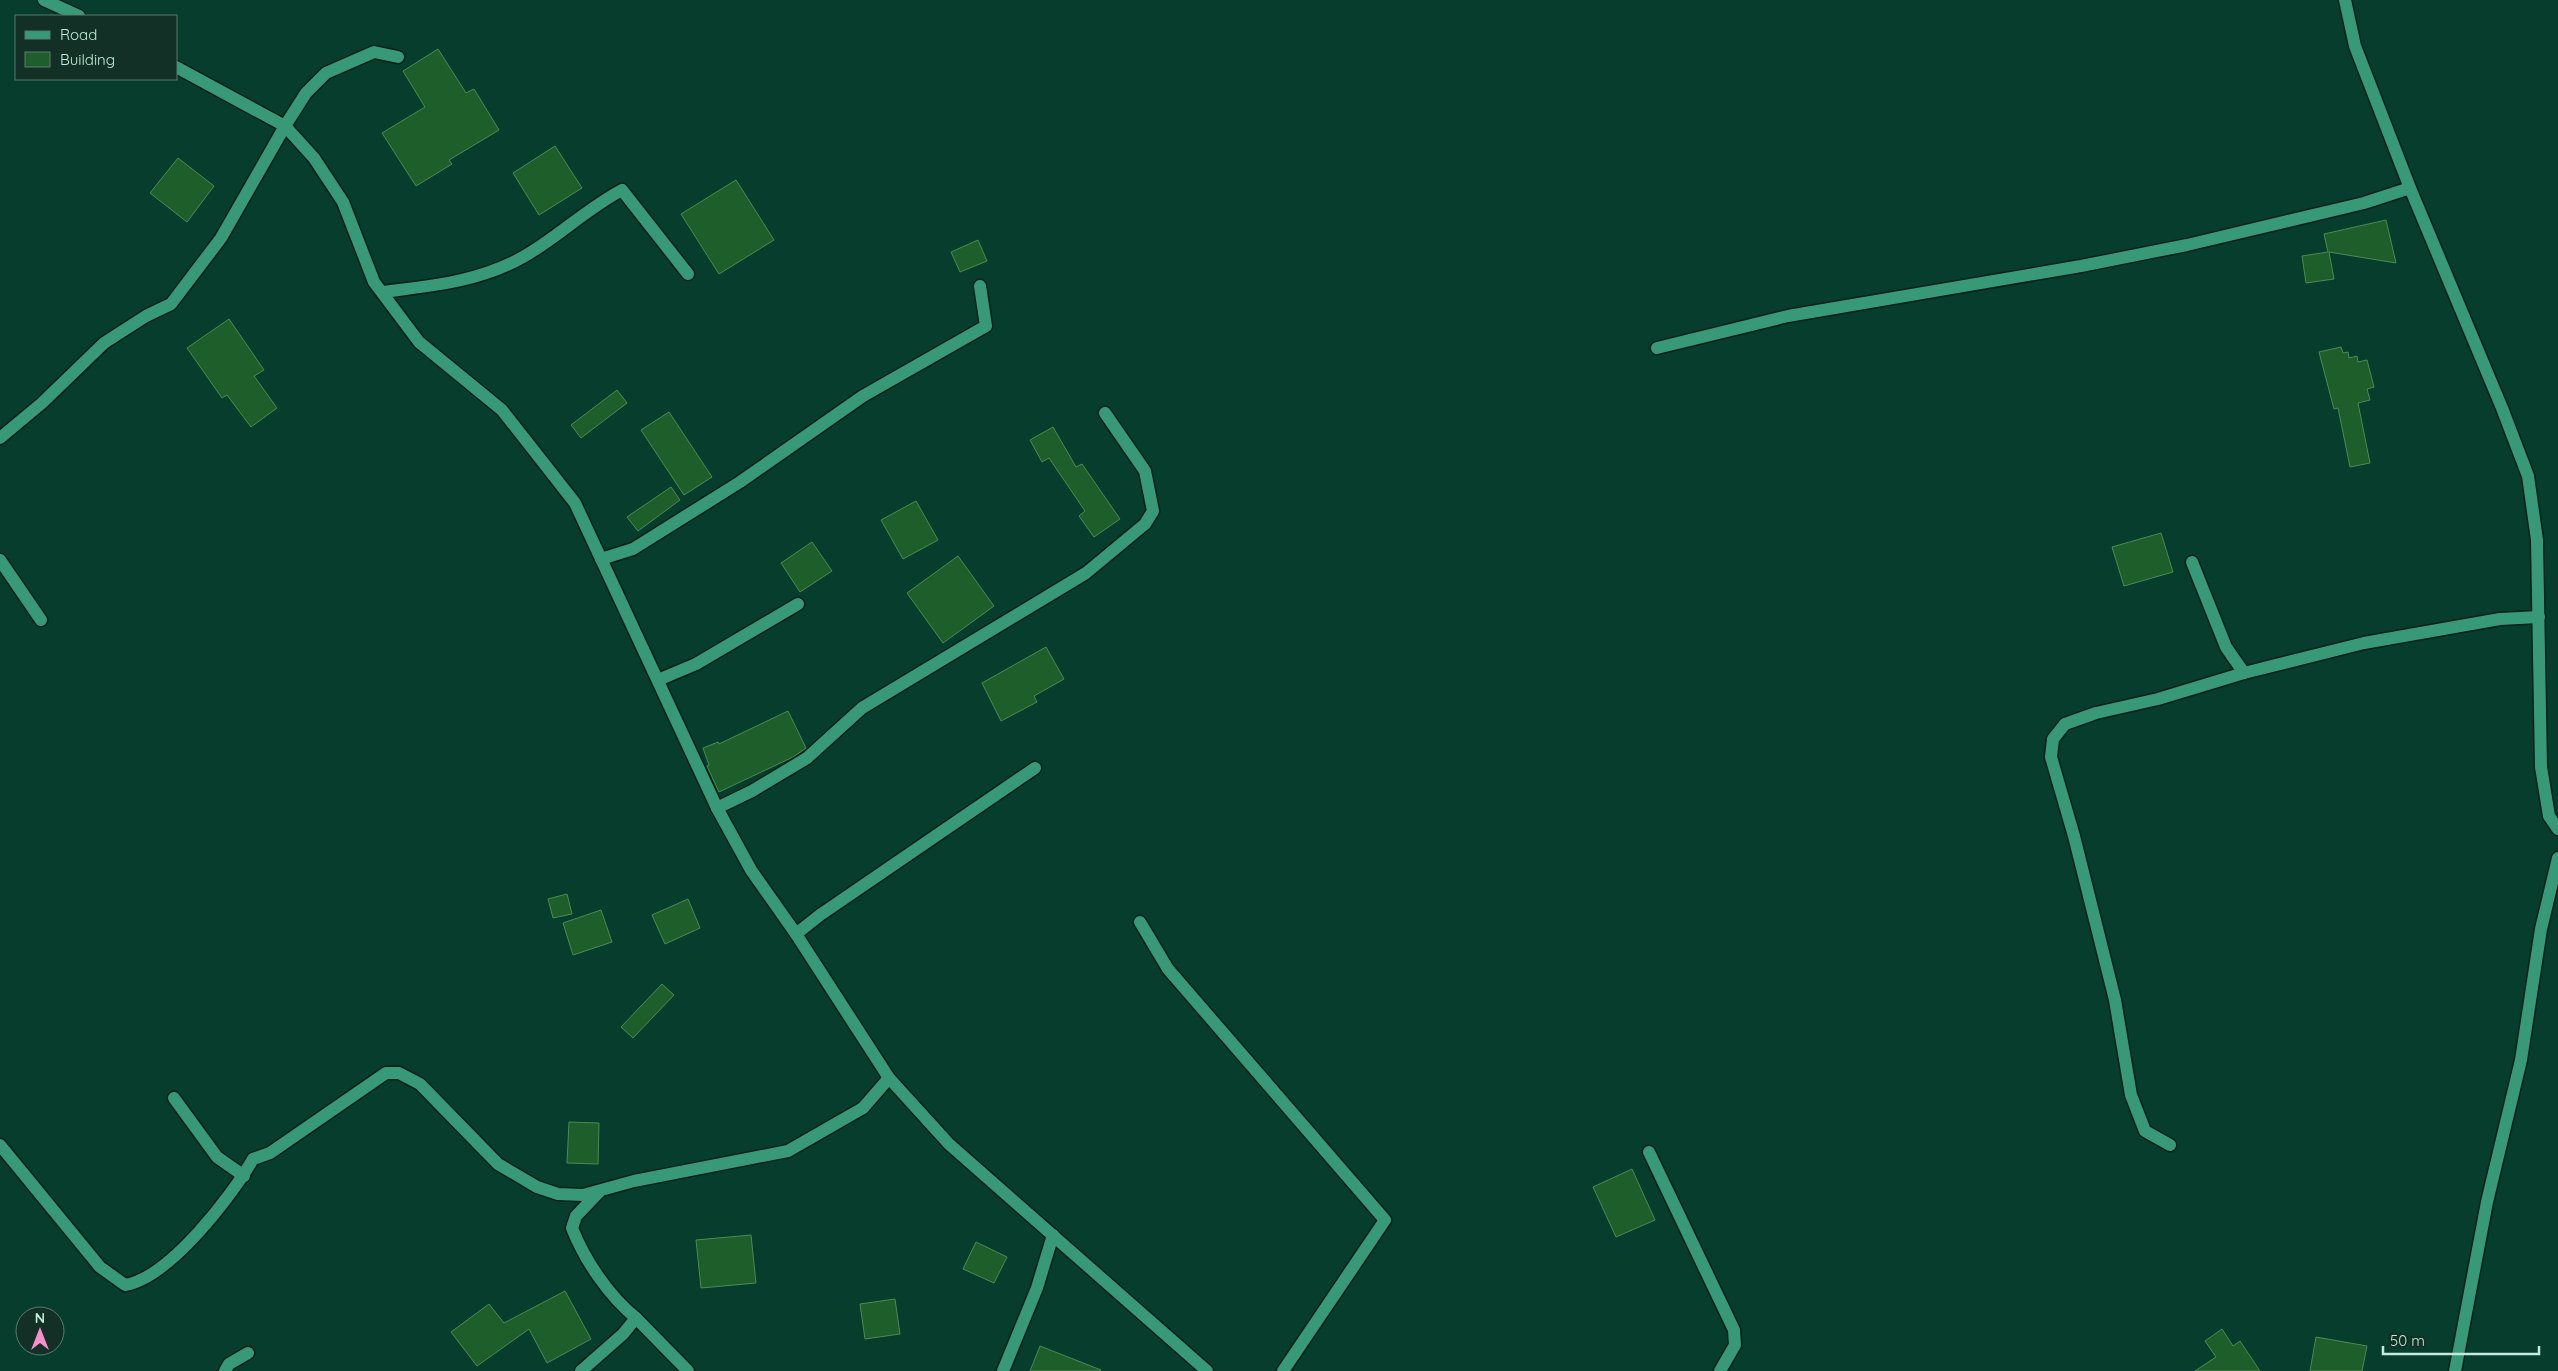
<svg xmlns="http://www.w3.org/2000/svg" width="2558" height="1371" viewBox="0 0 2558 1371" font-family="Quicksand,sans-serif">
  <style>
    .building { fill: #1e5e2b; stroke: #4c8a54 }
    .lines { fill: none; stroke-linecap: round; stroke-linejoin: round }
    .minor-casing { stroke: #032117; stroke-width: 15 }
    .minor { stroke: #389978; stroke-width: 12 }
  </style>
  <rect width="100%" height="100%" fill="#063d2d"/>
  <!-- building -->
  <g class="building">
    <path d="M438,49L466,93L474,89L499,130L449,160L452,164L416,186L382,133L425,107L403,71Z"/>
    <path d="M555,146L582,188L539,215L513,173Z"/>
    <path d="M178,158L214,186L187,222L150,193Z"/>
    <path d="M736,180L774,240L719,274L681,214Z"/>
    <path d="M2386,220L2396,263L2329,252L2334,279L2306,283L2302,256L2328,252L2324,234Z"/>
    <path d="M978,240L987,261L960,272L951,252Z"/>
    <path d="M229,319L264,370L254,376L277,408L251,427L227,395L222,398L187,348Z"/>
    <path d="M2341,347L2343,353L2348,352L2349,358L2357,356L2358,362L2367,360L2374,387L2367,389L2370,400L2358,403L2370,463L2350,467L2338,408L2334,409L2319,352Z"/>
    <path d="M617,390L627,403L581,438L571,425Z"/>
    <path d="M669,412L712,477L684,495L641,430Z"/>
    <path d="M1053,427L1076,467L1082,464L1120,519L1094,537L1079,516L1085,511L1049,458L1042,462L1030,440Z"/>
    <path d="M671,487L680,500L638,531L627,517Z"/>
    <path d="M916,501L938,540L903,559L881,520Z"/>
    <path d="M2161,533L2173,572L2124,586L2112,547Z"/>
    <path d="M812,542L832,571L800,592L781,563Z"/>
    <path d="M958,556L994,606L943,643L907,593Z"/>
    <path d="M1046,647L1064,679L1034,696L1037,702L1001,721L982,683Z"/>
    <path d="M788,711L806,748L793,757L719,792L707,766L709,765L703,748L718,742L719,744Z"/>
    <path d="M567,894L572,914L553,918L548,899Z"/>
    <path d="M688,899L700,928L665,944L652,915Z"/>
    <path d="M601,910L612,942L573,955L563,923Z"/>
    <path d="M662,984L674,995L633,1038L621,1027Z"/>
    <path d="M569,1122L599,1123L598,1164L567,1163Z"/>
    <path d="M1632,1169L1655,1220L1616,1237L1593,1187Z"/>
    <path d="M751,1235L756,1283L701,1288L696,1240Z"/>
    <path d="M976,1242L1007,1257L994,1283L963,1269Z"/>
    <path d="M565,1291L591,1339L547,1363L529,1329L477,1366L451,1332L489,1304L504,1323Z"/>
    <path d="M895,1299L900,1334L865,1339L860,1304Z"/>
    <path d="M2222,1329L2233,1346L2240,1341L2260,1371H2195L2216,1357L2205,1341Z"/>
    <path d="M2316,1337L2367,1346L2362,1371H2310Z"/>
    <path d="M1040,1346L1101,1370L1100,1371H1030Z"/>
  </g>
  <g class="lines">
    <!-- minor casing -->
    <g class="minor-casing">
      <g id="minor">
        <path d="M44,0L79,16"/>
        <path d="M2345,0L2355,46L2410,188L2502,408L2528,476L2537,540L2541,767L2549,816L2558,829"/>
        <path d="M176,67L285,126L314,158L343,202L374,282L419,342L502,410L575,503L717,808L751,870L796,934L889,1078L949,1144L1207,1371"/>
        <path d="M382,292C430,286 479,282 523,257C557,238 586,209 622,190L688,274"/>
        <path d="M1657,348L1788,316L2081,266L2187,245L2364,203L2410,188"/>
        <path d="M0,438L42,403L104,343L146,316L171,304L221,238L285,126L306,93L326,73L374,52L398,57"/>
        <path d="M601,559L633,549L740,482L863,396L986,326L980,286"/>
        <path d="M0,560L41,620"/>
        <path d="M2192,562L2226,647L2244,673"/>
        <path d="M658,680L696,664L798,604"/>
        <path d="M717,808L752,791L807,758L862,708L1086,573L1145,524L1153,511L1145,471L1105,413"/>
        <path d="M1140,922L1168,969L1385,1220L1283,1371"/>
        <path d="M796,934L820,915L1035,768"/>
        <path d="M174,1098L217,1157L244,1176"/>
        <path d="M0,1145L100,1267L125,1285C169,1278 232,1196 253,1159L270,1153L386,1073H399L420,1084L498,1164L537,1187L558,1194L583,1195L634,1181L788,1151L863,1108L889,1078"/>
        <path d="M2170,1145L2145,1131L2131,1095L2115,1000L2074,836L2051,757L2053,739L2065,724L2096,713L2158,699L2244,673L2364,643L2500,619L2539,617"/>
        <path d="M1649,1152L1734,1330L1735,1345L1720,1371"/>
        <path d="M636,1318L688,1371"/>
        <path d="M225,1371L229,1364L248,1353"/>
        <path d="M581,1371L623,1334L636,1318C609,1296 585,1261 572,1228L576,1216L599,1192"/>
        <path d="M1003,1371L1037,1288L1053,1235"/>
        <path d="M2455,1371L2487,1202L2521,1060L2541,929L2558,858"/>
      </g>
    </g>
    <!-- minor -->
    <use href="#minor" class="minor"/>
  </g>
  <!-- legend -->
  <rect x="15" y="15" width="162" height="65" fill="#123025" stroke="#587b6d"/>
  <rect x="25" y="31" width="25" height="8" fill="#389978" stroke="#587b6d"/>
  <text x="60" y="40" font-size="15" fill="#c0ecd9">Road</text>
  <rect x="25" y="52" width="25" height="15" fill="#1e5e2b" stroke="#587b6d"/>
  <text x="60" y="65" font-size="15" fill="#c0ecd9">Building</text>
  <!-- north arrow -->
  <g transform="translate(40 1331)"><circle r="24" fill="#123025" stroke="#587b6d"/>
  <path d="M0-4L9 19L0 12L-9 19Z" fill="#f98fc9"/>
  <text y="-8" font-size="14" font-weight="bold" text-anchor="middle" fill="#c0ecd9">N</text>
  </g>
  <!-- scale -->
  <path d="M2383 1346v8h156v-8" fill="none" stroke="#c0ecd9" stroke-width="2.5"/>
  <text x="2390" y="1346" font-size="15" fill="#c0ecd9" stroke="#123025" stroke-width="4" paint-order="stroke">50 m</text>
</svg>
